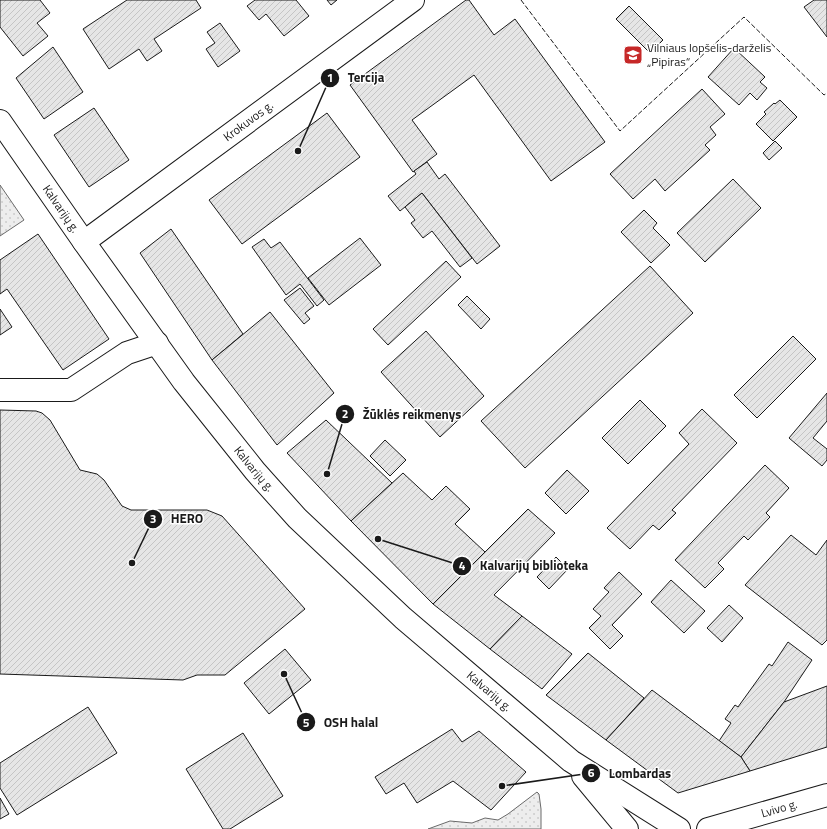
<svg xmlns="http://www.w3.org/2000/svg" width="827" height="829" viewBox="0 0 827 829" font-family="'Titillium Web',sans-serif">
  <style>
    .grass { fill: url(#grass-dots); stroke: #6a6a6a }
    .building { fill: url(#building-hatch); stroke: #1a1a1a }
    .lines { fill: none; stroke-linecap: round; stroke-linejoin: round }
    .minor-casing { stroke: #1a1a1a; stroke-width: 24 }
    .major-casing { stroke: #1a1a1a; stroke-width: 24 }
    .minor { stroke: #fff; stroke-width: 22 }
    .major { stroke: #fff; stroke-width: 22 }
    .fence { stroke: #1a1a1a; stroke-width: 1; stroke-dasharray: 5 2; stroke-linecap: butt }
    .labels { text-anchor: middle; stroke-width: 3; stroke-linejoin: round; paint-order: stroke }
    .poi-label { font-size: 12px; fill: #1a1a1a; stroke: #fff; text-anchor: start }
    .street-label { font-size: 12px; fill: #1a1a1a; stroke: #fff }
    .leader { fill: none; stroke: #1a1a1a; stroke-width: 1.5 }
    .callout-dot { fill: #1a1a1a; stroke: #fff; stroke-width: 1.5 }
    .mark-label { font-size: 12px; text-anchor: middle; font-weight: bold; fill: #fff }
    .callout-label { font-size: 13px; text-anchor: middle; font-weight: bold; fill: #1a1a1a; stroke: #fff; stroke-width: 3; stroke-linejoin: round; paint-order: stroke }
  </style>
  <defs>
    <pattern id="grass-dots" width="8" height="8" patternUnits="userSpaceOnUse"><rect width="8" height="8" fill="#ededed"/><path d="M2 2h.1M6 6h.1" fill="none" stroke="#cbcbcb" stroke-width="1.8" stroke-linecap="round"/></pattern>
    <pattern id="building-hatch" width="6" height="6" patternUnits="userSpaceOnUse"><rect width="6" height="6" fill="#e6e6e6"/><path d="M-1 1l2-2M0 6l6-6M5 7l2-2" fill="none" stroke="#c5c5c5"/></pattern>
  </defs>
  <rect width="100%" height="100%" fill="#fff"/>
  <!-- grass -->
  <g class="grass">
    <path d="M0,185L24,220L0,236Z"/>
    <path d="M537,792L539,794L541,809V829H428L450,821L472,823L485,818L498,820L508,814Z"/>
  </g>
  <!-- building -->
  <g class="building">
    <path d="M0,0H40L50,13L37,23L48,36L23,56L0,27Z"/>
    <path d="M127,0H196L201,8L154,39L162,51L147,61L139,49L109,69L83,29Z"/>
    <path d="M255,0H296L309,16L284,36L266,14L259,20L247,6Z"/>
    <path d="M327,0H337L331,5Z"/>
    <path d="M466,0H469L494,35L515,19L605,142L551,181L474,75L412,120L437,154L413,172L350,85Z"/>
    <path d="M814,0H827V37L804,7Z"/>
    <path d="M629,6L663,40L650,53L616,19Z"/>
    <path d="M220,23L240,51L218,67L206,49L215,43L207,32Z"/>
    <path d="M53,47L83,92L44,119L16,78Z"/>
    <path d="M734,48L765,77L760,82L767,88L757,100L750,93L739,105L708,77Z"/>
    <path d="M702,89L725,114L710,127L716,135L705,145L710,150L665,191L655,179L633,199L610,174Z"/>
    <path d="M780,100L797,117L773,141L756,124L766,114L764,112L774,103L775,104Z"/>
    <path d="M94,108L129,160L89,187L54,135Z"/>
    <path d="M327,113L360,157L242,244L209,200Z"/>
    <path d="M775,141L782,148L769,160L763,153Z"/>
    <path d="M427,162L439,179L445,174L500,246L477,264L422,193L400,211L388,196L416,174L414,171Z"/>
    <path d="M733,179L761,208L705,262L677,233Z"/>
    <path d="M422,193L472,258L460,267L432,231L423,238L411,223L415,220L405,207Z"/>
    <path d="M644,210L657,223L653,228L670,245L651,263L621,232Z"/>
    <path d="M171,229L243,334L212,360L140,253Z"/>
    <path d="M38,234L109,339L63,370L7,289L0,294V260Z"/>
    <path d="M360,238L381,265L329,305L308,278Z"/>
    <path d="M264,239L271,248L280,242L324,300L317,306L300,284L286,295L252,247Z"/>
    <path d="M446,261L461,277L388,345L373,329Z"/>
    <path d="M650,266L693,313L525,468L481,421Z"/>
    <path d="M300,288L314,306L305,313L310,319L304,324L284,300Z"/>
    <path d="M467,296L490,319L481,329L458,305Z"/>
    <path d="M0,309L12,327L0,335Z"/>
    <path d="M270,312L334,393L277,445L212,360Z"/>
    <path d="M426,331L484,396L440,437L381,372Z"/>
    <path d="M793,336L816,359L757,418L734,395Z"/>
    <path d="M827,393V421L813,438L827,449V460L822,466L789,438Z"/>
    <path d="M640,400L666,426L628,464L602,438Z"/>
    <path d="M702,409L737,443L672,510L676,513L659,530L653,525L630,549L607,528L689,444L679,433Z"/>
    <path d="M0,410L36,411L42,413L50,420L80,470L97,474L104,480L122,506L131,510H207L222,516L305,609L225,675H197L183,680L0,674Z"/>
    <path d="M326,420L392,483L351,521L287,453Z"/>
    <path d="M385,440L406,460L390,476L370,456Z"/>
    <path d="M765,465L789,488L766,513L770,517L748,540L744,536L718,563L724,569L705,588L675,560Z"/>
    <path d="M567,470L589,491L566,514L545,493Z"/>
    <path d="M403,473L432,500L446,486L470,509L455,524L485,552L433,604L351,521Z"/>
    <path d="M528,509L555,533L494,595L522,616L490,649L433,604Z"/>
    <path d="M791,535L816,555L827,540V640L822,645L745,585Z"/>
    <path d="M556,557L568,569L549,589L537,577Z"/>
    <path d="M619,572L642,594L612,625L623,636L610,649L589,628L601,616L593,609L609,592L604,588Z"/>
    <path d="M671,580L705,611L684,633L651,602Z"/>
    <path d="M729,605L743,618L722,642L707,628Z"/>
    <path d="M522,616L572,654L542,689L490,649Z"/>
    <path d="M788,642L812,660L784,702L741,757L719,741L731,723L725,719L735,705L738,707L769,664L772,666Z"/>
    <path d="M285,649L311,680L269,714L244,683Z"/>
    <path d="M588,653L644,698L606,740L546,695Z"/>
    <path d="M827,686V747L750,771L741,757L784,702Z"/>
    <path d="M652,690L741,757L750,771L678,793L606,740Z"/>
    <path d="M88,707L117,753L17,815L0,788V763Z"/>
    <path d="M452,729L462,742L479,731L526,772L491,810L453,781L417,803L404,783L386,794L375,777Z"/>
    <path d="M243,733L283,796L230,829H223L186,769Z"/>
    <path d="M0,798L9,814L0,819Z"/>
  </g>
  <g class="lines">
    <!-- minor casing -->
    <g class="minor-casing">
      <g id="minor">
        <path id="s1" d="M84,242L413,0"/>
        <path d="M0,390H71L127,353L157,343"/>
        <path id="s2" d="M708,829L827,795"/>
      </g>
    </g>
    <!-- major casing -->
    <g class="major-casing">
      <g id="major">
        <path id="s3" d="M0,121L84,242L184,382L255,471L297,518L403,618L571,761L679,829"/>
        <path d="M583,776L627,829"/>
      </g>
    </g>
    <!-- minor -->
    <use href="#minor" class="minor"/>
    <!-- major -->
    <use href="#major" class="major"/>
    <!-- fence -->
    <path class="fence" d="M521,0L620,131L744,17L824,95L827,93"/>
  </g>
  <!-- icons -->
  <defs>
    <g id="school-square" transform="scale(1)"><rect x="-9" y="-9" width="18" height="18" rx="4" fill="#c62828" stroke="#fff"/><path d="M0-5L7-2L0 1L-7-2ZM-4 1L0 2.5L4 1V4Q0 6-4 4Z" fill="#fff"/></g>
  </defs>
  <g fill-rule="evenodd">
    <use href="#school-square" x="633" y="55"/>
  </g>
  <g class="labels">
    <!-- poi labels -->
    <g class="poi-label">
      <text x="647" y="52">Vilniaus lopšelis-darželis<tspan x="647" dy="14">„Pipiras“</tspan></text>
    </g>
    <!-- street labels -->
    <g class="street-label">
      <text dy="4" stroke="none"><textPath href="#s1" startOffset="204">Krokuvos g.</textPath></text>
      <text dy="4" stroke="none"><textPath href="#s3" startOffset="107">Kalvarijų g.</textPath></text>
      <text dy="4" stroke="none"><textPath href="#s3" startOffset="431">Kalvarijų g.</textPath></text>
      <text dy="4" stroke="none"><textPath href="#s3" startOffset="755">Kalvarijų g.</textPath></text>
      <text dy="4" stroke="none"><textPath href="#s2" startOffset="74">Lvivo g.</textPath></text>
    </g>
  </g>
  <!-- callouts -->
  <path class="leader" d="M298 151L330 78M327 474L345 414M132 563L153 519M378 539L462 566M284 674L306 722M502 786L591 773"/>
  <g class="callout-dot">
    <circle cx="298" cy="151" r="4"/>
    <circle cx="327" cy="474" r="4"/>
    <circle cx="132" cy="563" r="4"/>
    <circle cx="378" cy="539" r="4"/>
    <circle cx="284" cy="674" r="4"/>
    <circle cx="502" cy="786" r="4"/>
    <circle cx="330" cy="78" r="10"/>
    <circle cx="345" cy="414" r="10"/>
    <circle cx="153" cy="519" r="10"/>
    <circle cx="462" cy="566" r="10"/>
    <circle cx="306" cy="722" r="10"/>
    <circle cx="591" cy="773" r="10"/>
  </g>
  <g class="mark-label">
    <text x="330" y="82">1</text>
    <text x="345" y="418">2</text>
    <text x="153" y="523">3</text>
    <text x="462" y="570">4</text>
    <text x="306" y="727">5</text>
    <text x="591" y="777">6</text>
  </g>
  <g class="callout-label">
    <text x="366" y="82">Tercija</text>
    <text x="412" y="419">Žūklės reikmenys</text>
    <text x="187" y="523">HERO</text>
    <text x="534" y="570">Kalvarijų biblioteka</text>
    <text x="351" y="727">OSH halal</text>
    <text x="640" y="778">Lombardas</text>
  </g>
</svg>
